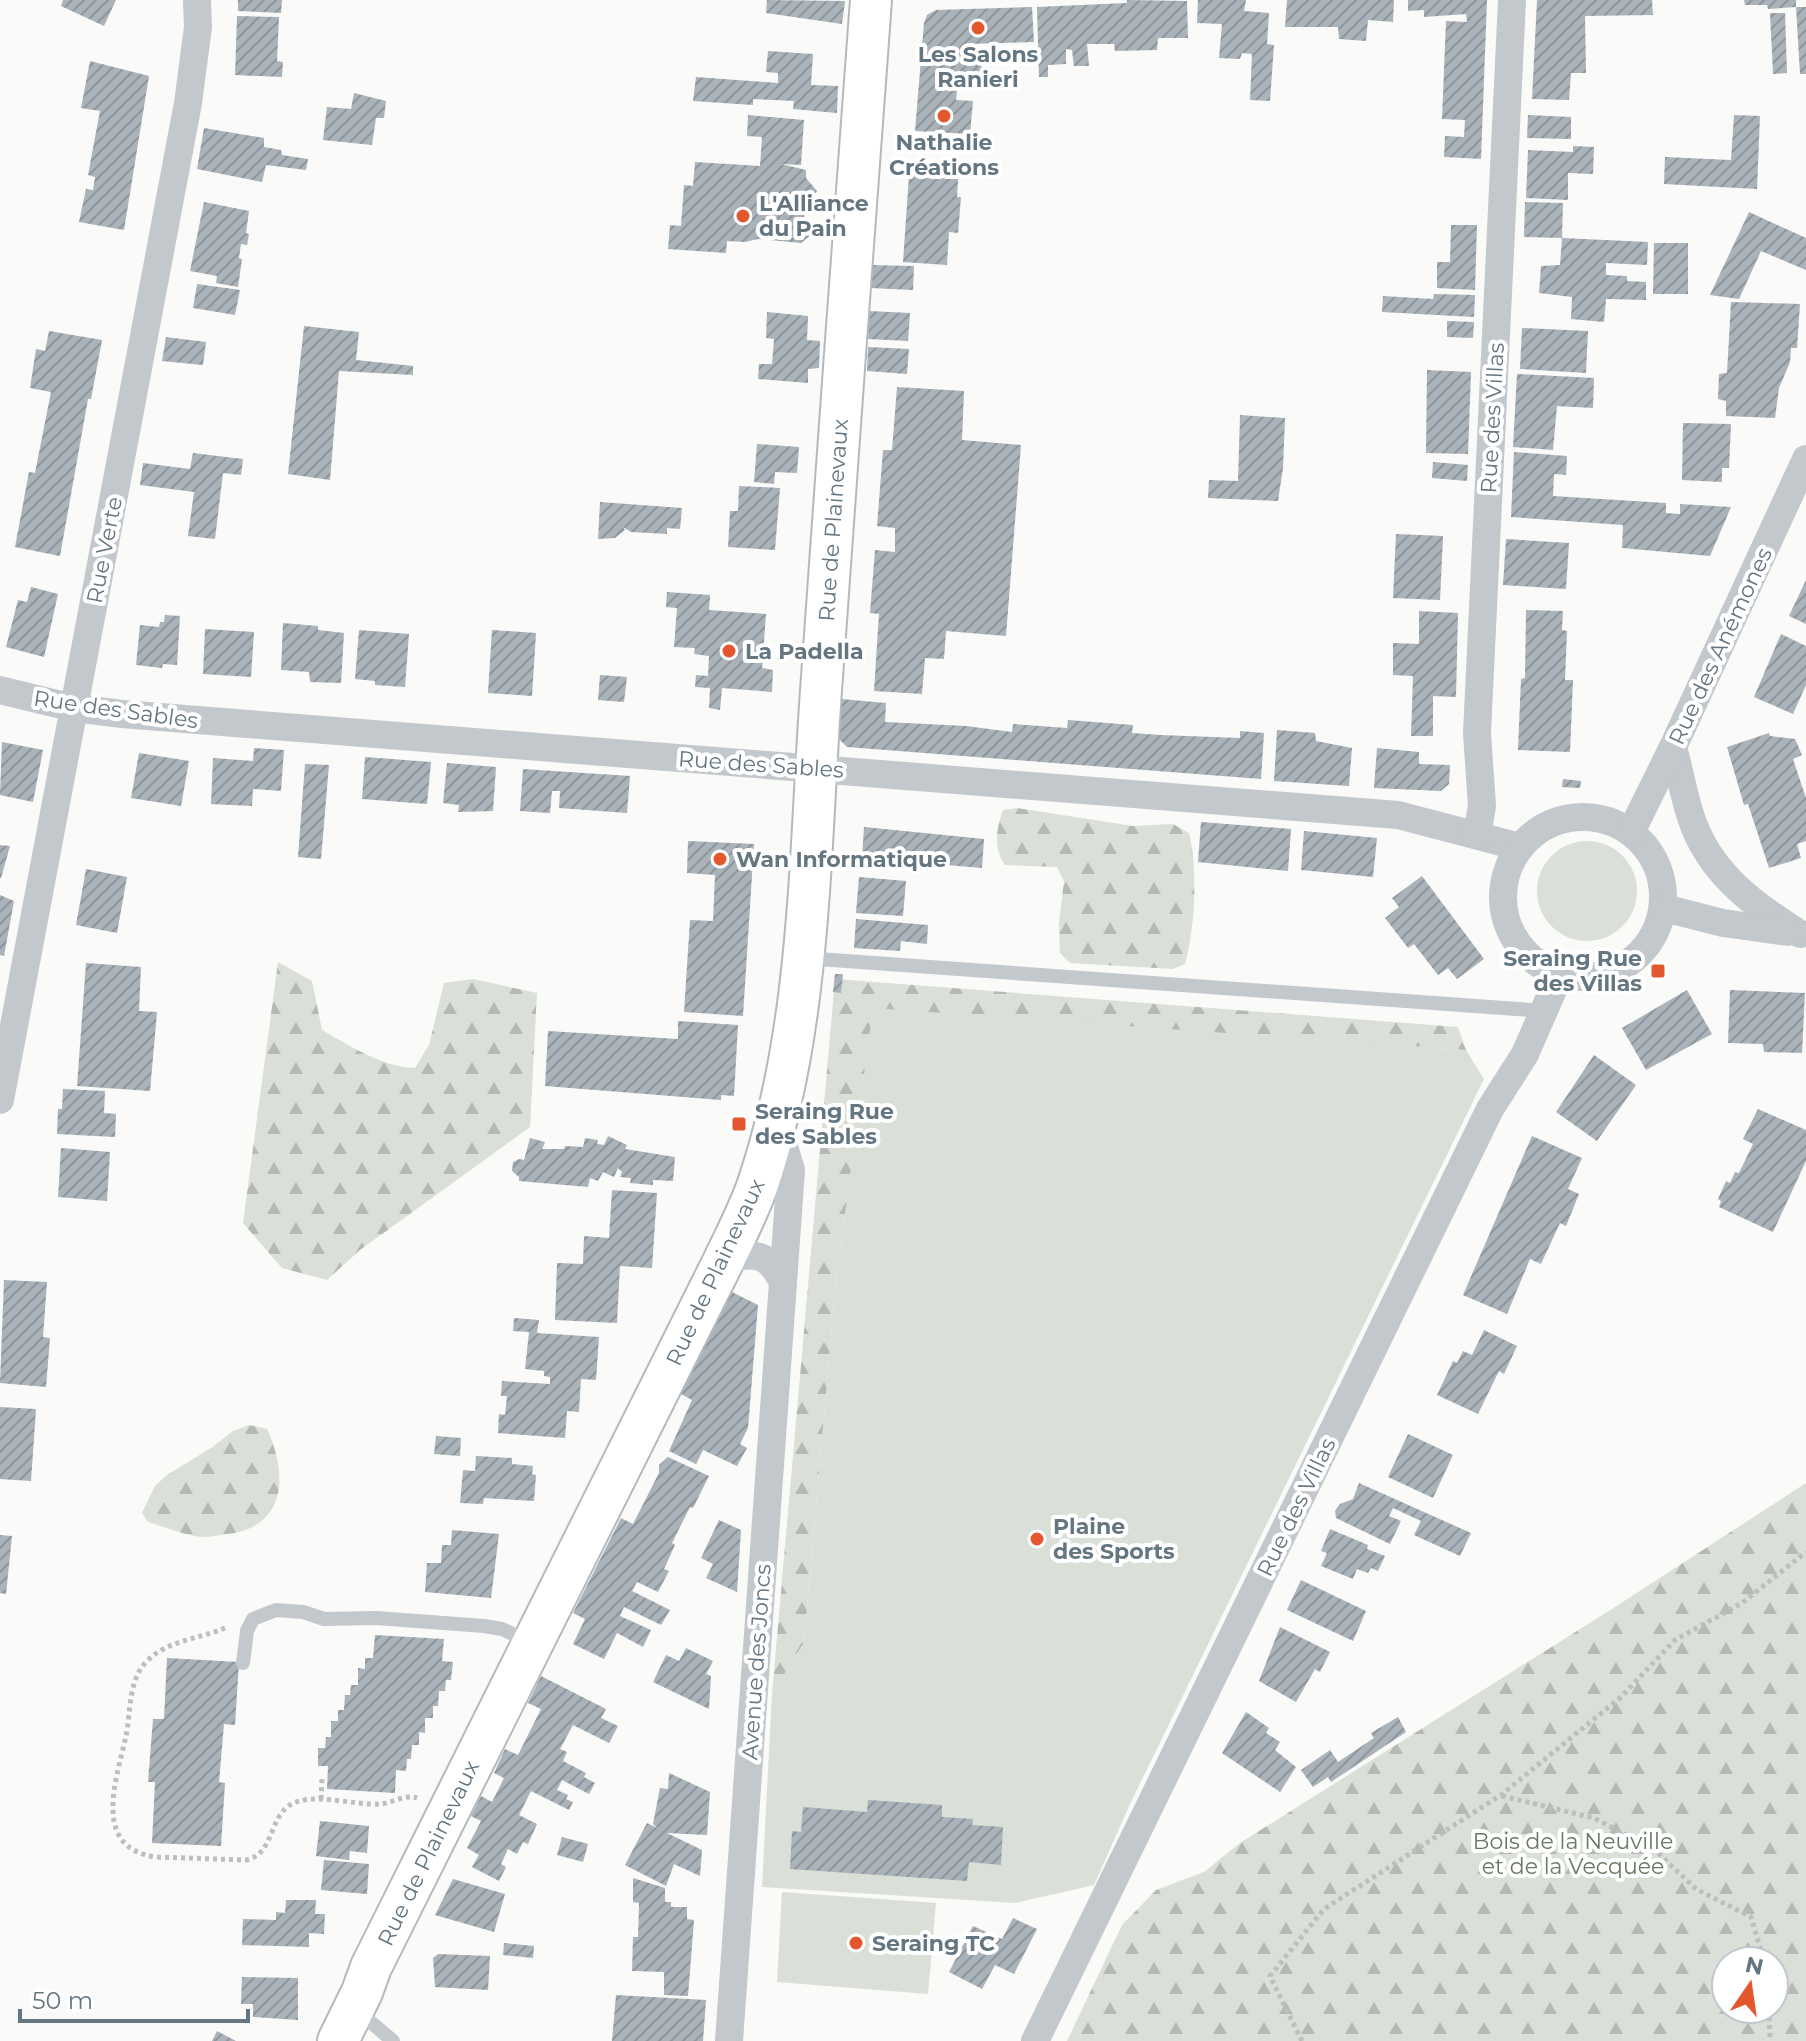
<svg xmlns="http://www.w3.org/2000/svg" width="1806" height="2041" viewBox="0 0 1806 2041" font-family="Montserrat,sans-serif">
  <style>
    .grass { fill: #dadfd7 }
    .forest { fill: url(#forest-firs); fill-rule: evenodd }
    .building { fill: url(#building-hatch) }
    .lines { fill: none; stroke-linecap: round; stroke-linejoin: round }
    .secondary-casing { stroke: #b3babf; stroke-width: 44 }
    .path { stroke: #bbbfc2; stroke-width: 5; stroke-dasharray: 4 4; stroke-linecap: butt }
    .lane { stroke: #c3c8cc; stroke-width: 14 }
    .street { stroke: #c3c8cc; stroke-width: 28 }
    .secondary { stroke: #fff; stroke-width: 40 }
    .poi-dot { fill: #e4572e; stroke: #fff; stroke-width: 3 }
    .labels { text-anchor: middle; stroke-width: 8; stroke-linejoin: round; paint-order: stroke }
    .poi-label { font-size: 22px; font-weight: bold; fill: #657683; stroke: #fff; text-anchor: start }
    .street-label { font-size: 22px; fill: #657683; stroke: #fff }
    .park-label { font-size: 22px; fill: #687a64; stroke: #fff }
  </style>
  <defs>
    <pattern id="forest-firs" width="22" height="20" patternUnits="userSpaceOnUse" patternTransform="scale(2)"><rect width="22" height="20" fill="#dadfd7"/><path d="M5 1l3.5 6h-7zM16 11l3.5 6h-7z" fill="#b4b9b4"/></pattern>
    <pattern id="building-hatch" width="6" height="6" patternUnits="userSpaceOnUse" patternTransform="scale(2)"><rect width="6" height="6" fill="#aab3b9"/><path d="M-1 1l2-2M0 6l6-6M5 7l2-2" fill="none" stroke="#8e969c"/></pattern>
  </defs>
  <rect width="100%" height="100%" fill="#fafaf8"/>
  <!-- grass -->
  <g class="grass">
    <circle cx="1587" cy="891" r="50"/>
    <path d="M873,1007L1466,1050L1484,1079L1131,1802L1094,1885L1015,1903L762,1887L772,1694L804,1642L836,1280Z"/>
    <path d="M782,1892L936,1903L928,1994L777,1982Z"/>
  </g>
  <!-- forest -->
  <g class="forest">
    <path d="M1017,808L1133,826L1173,824L1189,833C1198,868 1195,929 1185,964L1173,969L1070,963L1060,953L1059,923L1064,881L1057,867L1005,865C993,847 996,830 1003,810Z"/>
    <path d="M278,962L312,981L322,1030C350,1046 382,1067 415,1068L429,1045L444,983L473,979L537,993L530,1127L360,1250L327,1280L282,1268L243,1223Z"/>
    <path d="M835,979L1458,1027L1466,1050L873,1008L836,1280L804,1642L772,1694Z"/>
    <path d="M249,1425L267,1429C288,1475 287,1527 227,1534C219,1535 210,1537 202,1537C184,1535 165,1527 148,1522L142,1513L155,1486L167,1475L211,1448L233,1431Z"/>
    <path d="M1806,1483V2041H1067L1122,1925L1156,1890L1204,1872L1240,1843L1612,1609ZM1726,1961H1774V2009H1726Z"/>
  </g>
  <!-- building -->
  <g class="building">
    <path d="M63,0H116L104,26L61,6Z"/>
    <path d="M238,0H282L281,13L238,11Z"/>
    <path d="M767,0L845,1L842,24L766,13Z"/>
    <path d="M1127,0L1187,1L1188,38H1158L1157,50L1115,51L1114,44H1087L1089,66H1074L1072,50L1066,49V64L1048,65V77H1039L1037,7L1127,3Z"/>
    <path d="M1198,0H1246L1244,11L1269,13L1267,44L1274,45L1270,101L1250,100L1252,54L1242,53L1240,59L1219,58L1222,24L1197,23Z"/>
    <path d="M1287,0H1394L1393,22L1368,20L1366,41L1339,39L1338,27H1285Z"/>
    <path d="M1408,0H1487L1481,159L1444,157L1445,136L1464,137L1465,120L1442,119L1446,21L1467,22L1466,14L1424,17V10L1408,11Z"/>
    <path d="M1537,0H1652L1653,15L1585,16L1586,73H1571L1569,100L1532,99Z"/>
    <path d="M1744,0H1796V7H1806V74H1800L1796,7L1768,9L1767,5H1745Z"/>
    <path d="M1032,7L1034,42L970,44V51H983L981,74L959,73L956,100L973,101L970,134L915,131L924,23L927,15L936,10Z"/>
    <path d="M1770,13H1785L1787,73L1773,74Z"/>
    <path d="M237,16L279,17L277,61L283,62L282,77L235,75Z"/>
    <path d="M768,51L813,54L811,85L838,86L837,113L793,109L794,101L753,99V105L693,101L696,77L778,83V73L766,72Z"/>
    <path d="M90,61L149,76L124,230L79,222L86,189L93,190L95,177L88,175L100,111L81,108Z"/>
    <path d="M354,93L386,101L384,118H376L372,145L323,140L327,107L351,109Z"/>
    <path d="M748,115L804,120L801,165L781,164L806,170V178L817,191L805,207L803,229L811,235L801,243L758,239L745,242L727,241L726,253L668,249L670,225L681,226L684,185L693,186L695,162L760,166L762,137L747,136Z"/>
    <path d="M1528,115L1571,117V139L1527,138Z"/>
    <path d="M1734,115L1760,116L1757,189L1664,184L1665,157L1731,160Z"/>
    <path d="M204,128L264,138V147L281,150L282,155L308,159L306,170L266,165L262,182L197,169Z"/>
    <path d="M1573,146L1594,147L1593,174L1568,173V200L1526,198L1528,150L1573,152Z"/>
    <path d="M910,161L959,164L957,197H961L958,233L949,232L947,265L903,262Z"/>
    <path d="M204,202L249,211L246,233L249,234L247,245L241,244L239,258L242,259L238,287L216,283L217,276L190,271Z"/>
    <path d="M1525,202L1563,203L1562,238L1648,242L1647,265L1606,263V275L1627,276V281L1646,282V300L1606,299L1604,322L1571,319L1572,297L1539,293L1541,266L1560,265L1562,238L1524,237Z"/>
    <path d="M1749,212L1806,238V270L1761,251L1739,299L1710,295Z"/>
    <path d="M1451,225H1477L1475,290L1437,288V262H1450Z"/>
    <path d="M1654,243H1688V294H1653Z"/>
    <path d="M872,265L914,266L913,290L871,288Z"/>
    <path d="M197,284L240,290L235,315L193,308Z"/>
    <path d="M1434,294L1475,295L1474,317L1382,312L1383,296L1433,299Z"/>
    <path d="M1731,302L1800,304L1797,348H1791L1790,362L1779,388L1775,418L1726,416V401L1718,399L1719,374L1727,373Z"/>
    <path d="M869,311L910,313L908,341L868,339Z"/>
    <path d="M767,312L808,316L807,340L820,341L819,368L808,369V383L758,379L759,364H772L774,339L766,338Z"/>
    <path d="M1447,321L1474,322L1473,338L1447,337Z"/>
    <path d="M304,326L359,332L356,360L413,366V375L339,371L330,480L288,474Z"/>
    <path d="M1522,328L1588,331L1586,373L1520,369Z"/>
    <path d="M49,331L102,340L91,399H88L60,556L15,547L29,472L35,473L51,392L30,388L36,349L45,351Z"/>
    <path d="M166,337L206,342L203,365L162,361Z"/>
    <path d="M868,347L909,349L907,374L867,371Z"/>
    <path d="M1427,370L1471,372L1468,454L1426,453Z"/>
    <path d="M1517,374L1594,378L1593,408L1557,406L1553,450L1513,447Z"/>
    <path d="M897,387L964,391L962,440L1021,445L1006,636L946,631L944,659L925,658L922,694L874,691L879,614L870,613L875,550L895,552V528L877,526L883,450H892Z"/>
    <path d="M1240,415L1285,418L1283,468L1278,501L1208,498L1209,480L1238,481Z"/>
    <path d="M1683,423L1731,424L1729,468H1722V482L1682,480Z"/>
    <path d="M757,444L799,447L797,473L775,472L774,484L754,482Z"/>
    <path d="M1514,452L1567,456L1566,475L1554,474L1553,496L1666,503V513L1680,514V504L1731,507L1710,556L1622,548L1623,525L1511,517Z"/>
    <path d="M193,453L243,459L241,475L223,473L215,539L188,536L194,492L140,485L143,463L190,469Z"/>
    <path d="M1433,462L1468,465L1467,481L1432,478Z"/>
    <path d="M739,486L780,488L775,550L728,547L730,511H738Z"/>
    <path d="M600,502L682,508L680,529L667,528V534L631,532L623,527L625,530L615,538L598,539Z"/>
    <path d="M1396,534L1443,536L1440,600L1393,598Z"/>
    <path d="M1506,539L1569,543L1566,589L1503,585Z"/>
    <path d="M1806,580V624L1789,616Z"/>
    <path d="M31,587L58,594L44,657L6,647L18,600L27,602Z"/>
    <path d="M667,592L710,595L709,610L766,614L762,668L773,670L772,692L722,688L720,710L709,708L710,688L695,687L696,675L708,676L709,656L694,654L695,648L674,647L677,608L666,607Z"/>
    <path d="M1526,610L1563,611L1562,630L1567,631L1565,680H1573L1570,752L1518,750L1521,679L1525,678Z"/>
    <path d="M1419,611L1458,613L1456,697L1433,696V736H1411L1413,676L1393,675V643L1419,644Z"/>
    <path d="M165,615L180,616L177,665L163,664L162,668L136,665L140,625L159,627L160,622H164Z"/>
    <path d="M283,623L318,626V630L344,633L341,683L310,682L309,672L281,670Z"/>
    <path d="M205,629L254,632L251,677L203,674Z"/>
    <path d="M359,630L409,634L405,687L375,685V681L355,679Z"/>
    <path d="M492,630L536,633L532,696L488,693Z"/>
    <path d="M1781,634L1806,646V685L1793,714L1754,697Z"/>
    <path d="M600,675L627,677L624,702L598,700Z"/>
    <path d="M841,699L886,703L885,722L966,726L1012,732L1013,724L1067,728L1068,720L1133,725L1132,733L1160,735L1240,738V731L1264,733L1261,779L847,747L838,738Z"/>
    <path d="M1277,730L1315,733L1316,741L1352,748L1349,786L1274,781Z"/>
    <path d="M1769,733L1770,736L1795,739L1802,755L1793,759L1806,798V841L1797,844L1801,858L1769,868L1748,804L1744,805L1727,747Z"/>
    <path d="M2,742L43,750L33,802L0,795Z"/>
    <path d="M254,748L284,750L281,791L253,789L252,806L211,804L213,758L253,761Z"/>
    <path d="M1377,748L1419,752V764L1450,765L1449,784L1441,791L1374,788Z"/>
    <path d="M139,753L189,761L181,806L131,798Z"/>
    <path d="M365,757L431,762L427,804L362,799Z"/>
    <path d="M447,763L496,767L493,811L458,812L459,805L443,803Z"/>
    <path d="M305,764L329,765L321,859L298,857Z"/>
    <path d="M523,769L630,776L627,813L559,808L560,791H552L550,813L520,811Z"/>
    <path d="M1563,779L1581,781L1580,788L1562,787Z"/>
    <path d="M1201,822L1291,829L1288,871L1198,862Z"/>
    <path d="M864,827L984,839L982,868L862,858Z"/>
    <path d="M1304,831L1377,838L1373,877L1301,870Z"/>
    <path d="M688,841L754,844L743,1016L684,1012L690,920L713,921L715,875L687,873Z"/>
    <path d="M0,845L10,846L1,878H0Z"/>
    <path d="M86,869L127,877L117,933L76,925Z"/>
    <path d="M1422,876L1484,959L1457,979L1448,968L1438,975L1414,944L1408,948L1385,918L1399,907L1392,898Z"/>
    <path d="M859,877L906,881L903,916L856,913Z"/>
    <path d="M0,895L14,901L4,956L0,955Z"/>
    <path d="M856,919L928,925L927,944L901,941L900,951L854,948Z"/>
    <path d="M86,963L141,967L139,1011L157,1012L150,1091L77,1086Z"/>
    <path d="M835,974H843L841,993L833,992Z"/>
    <path d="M1687,990L1712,1034L1646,1070L1622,1028Z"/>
    <path d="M1730,990L1805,993L1802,1053L1764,1052L1763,1044L1728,1043Z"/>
    <path d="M678,1021L738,1025L734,1096L721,1095V1100L545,1086L548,1031L678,1039Z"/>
    <path d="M1594,1055L1636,1085L1597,1141L1556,1112Z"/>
    <path d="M63,1089L105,1091L104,1113L116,1114L115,1137L57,1134L58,1109H62Z"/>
    <path d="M1758,1109L1806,1130V1161L1773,1232L1719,1207L1721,1201L1718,1199L1726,1181L1730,1183L1735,1172L1739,1173L1753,1144L1743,1139Z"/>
    <path d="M608,1136L627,1145L625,1149L675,1157L673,1181L653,1180V1185L630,1183L631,1178L620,1177L622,1172L618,1168L614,1177L603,1172L598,1181L590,1178L588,1187L519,1181V1177L512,1171L513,1162L519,1159L524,1160L530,1138L545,1142L542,1149H564L565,1146L583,1147L585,1138L598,1140L597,1144L604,1145Z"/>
    <path d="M1532,1136L1582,1158L1568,1189L1579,1194L1566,1226L1560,1223L1541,1264L1530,1259L1507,1314L1463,1295Z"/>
    <path d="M61,1148L110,1152L107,1201L58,1197Z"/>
    <path d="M612,1190L657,1193L652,1268L620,1266L617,1323L555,1320L557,1263L583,1264L584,1236L609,1238Z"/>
    <path d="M4,1280L47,1282L43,1337L50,1338L46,1387L0,1383Z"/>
    <path d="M732,1292L758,1305L748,1428L740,1444L747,1448L737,1466L703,1450L696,1464L669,1451L692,1400L681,1394Z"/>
    <path d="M514,1318L539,1320L537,1333L599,1337L596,1380L581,1379L579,1412L567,1411L565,1438L498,1433L499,1414L505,1415L507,1396H501L502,1381L550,1384V1377L544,1376V1371L525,1369L529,1332L513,1331Z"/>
    <path d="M1484,1330L1517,1346L1504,1374L1499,1371L1478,1414L1437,1395L1453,1361L1457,1363L1463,1351L1472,1355Z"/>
    <path d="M0,1407L36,1409L31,1481L0,1479Z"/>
    <path d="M1408,1434L1453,1455L1433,1498L1388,1477Z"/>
    <path d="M436,1436L461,1438L460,1456L434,1454Z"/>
    <path d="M476,1456L512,1458V1464L533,1466L532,1474L536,1475L534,1501L484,1498L483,1504L460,1503L463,1470L475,1471Z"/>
    <path d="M668,1457L709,1476L693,1508L690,1507L672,1543L675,1545L664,1569L669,1571L658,1592L637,1582L632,1591L670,1610L661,1625L624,1607L620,1616L651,1630L643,1647L617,1633L604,1659L573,1644L585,1619L573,1613L621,1518L633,1524L659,1473V1465Z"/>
    <path d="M1359,1483L1471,1533L1460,1556L1414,1535L1421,1521L1393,1508L1389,1516L1401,1521L1390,1544L1336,1518L1335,1511L1340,1504L1353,1499Z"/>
    <path d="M719,1520L741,1530L737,1592L706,1578L713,1564L701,1558Z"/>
    <path d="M1330,1529L1368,1545L1367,1549L1385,1556L1378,1571L1371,1568L1368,1573L1357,1569L1353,1579L1321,1566L1327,1553L1321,1551Z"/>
    <path d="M452,1530L499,1534L491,1598L425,1592L427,1563H441L442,1545H451Z"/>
    <path d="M0,1535L12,1536L6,1594L0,1593Z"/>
    <path d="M1301,1580L1366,1611L1353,1641L1287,1610Z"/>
    <path d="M1280,1627L1330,1652L1320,1672L1315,1669L1296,1702L1259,1681Z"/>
    <path d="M375,1635L444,1639L442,1661L453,1662L451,1680H446L445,1691H439L438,1706H433V1718H425V1733L419,1732V1745H412L411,1759H407L406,1771L396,1770L395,1793L327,1789L328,1766H318V1748H325L326,1737H331V1721H338V1710H344L345,1695H350L351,1685H358V1668L365,1669V1658H373Z"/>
    <path d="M686,1648L713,1661L706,1674L711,1676L709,1709L653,1682L666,1655L679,1661Z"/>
    <path d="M167,1658L239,1662L235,1725L224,1724L219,1782L225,1783L221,1846L152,1843L155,1782H148L153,1719H164Z"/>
    <path d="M541,1676L606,1709L601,1718L618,1726L609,1743L573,1725L560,1749L567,1752L563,1761L586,1773L584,1777L595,1783L589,1794L562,1780L557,1790L568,1795L566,1799L573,1802L569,1810L531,1791L519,1815L537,1824L528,1844L523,1842L517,1854L508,1849L501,1864L506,1867L499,1881L472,1867L479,1855L467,1848L481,1821L471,1816L481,1796L492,1802L504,1778L494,1773L505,1749L518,1755L541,1709L528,1703Z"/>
    <path d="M1246,1712L1269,1728L1266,1733L1280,1742L1275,1750L1296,1767L1280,1792L1222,1753Z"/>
    <path d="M1398,1717L1406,1732L1331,1782L1328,1777L1313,1787L1301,1770L1330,1750L1338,1762L1374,1738L1371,1733Z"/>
    <path d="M669,1773L710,1792L707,1835L667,1833L702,1850L700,1876L674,1864L666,1886L625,1865L647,1823L657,1828L653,1824L660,1788L668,1789Z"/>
    <path d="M868,1800L942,1805V1817L973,1819L972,1825L1003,1827L1001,1865L969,1862L967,1881L790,1869L792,1831L801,1832L803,1807L867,1812Z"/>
    <path d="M320,1821L369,1826L367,1853L350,1851L349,1860L316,1856Z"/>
    <path d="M562,1837L588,1844L583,1862L557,1855Z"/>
    <path d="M324,1860L369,1864L367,1894L321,1890Z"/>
    <path d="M633,1878L665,1888V1902H671V1907H687V1919L694,1920L688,1996L664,1995V1972L632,1971L633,1937H638L639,1903L633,1902Z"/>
    <path d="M453,1879L505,1894L494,1932L435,1915Z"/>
    <path d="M286,1900H316L315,1914H325L324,1934L309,1933V1947L242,1945L243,1919L276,1920V1912L285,1913Z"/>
    <path d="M1013,1918L1037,1929L1014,1974L995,1965L982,1989L949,1972L973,1926L1002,1939Z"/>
    <path d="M504,1943L534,1946L533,1958L503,1955Z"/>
    <path d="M438,1954L490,1956L488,1990L435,1987L433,1958Z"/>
    <path d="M242,1977L298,1978V2020L253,2017V2004H241Z"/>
    <path d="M616,1995L706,2000L703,2041H612Z"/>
    <path d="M217,2031L236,2041H212Z"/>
  </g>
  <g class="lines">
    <!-- secondary casing -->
    <g class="secondary-casing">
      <path id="secondary" d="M338,2041L362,1992L371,1967L724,1260C736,1235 749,1210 758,1184C813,1021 809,846 822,677C838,451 854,226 871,0"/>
    </g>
    <!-- path -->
    <g class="path">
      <path d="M225,1628C199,1639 168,1640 147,1661C128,1680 131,1711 126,1736C117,1778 90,1848 156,1857L246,1860C272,1855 269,1823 287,1807C307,1790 355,1806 380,1804C393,1803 404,1794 417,1798"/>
      <path d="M1502,1796L1594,1818L1656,1851L1696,1889L1751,1917L1764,1961"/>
      <path d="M321,1799L322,1778"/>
      <path d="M1769,2009L1770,2041"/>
      <path d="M1302,2041L1270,1976L1324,1909L1501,1795L1621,1697L1675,1640L1742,1603L1806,1552"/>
    </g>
    <!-- lane -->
    <g class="lane">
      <path d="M804,958L1545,1011"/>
      <path d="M243,1663L247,1631L253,1619L276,1610L303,1612L324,1619L376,1618L484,1626L502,1629L529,1642"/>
      <path d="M354,2014L373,2024L393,2041"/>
    </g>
    <!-- street -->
    <g class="street">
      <path d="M0,690L74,708L122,714L1398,815L1520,847"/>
      <path d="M1673,747C1679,769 1683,792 1690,814C1707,871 1752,904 1800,934"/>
      <circle cx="1583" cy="897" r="80"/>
      <path d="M1631,832L1673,747L1806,459"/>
      <path d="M1477,835L1482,806L1477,733L1512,0"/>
      <path d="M1664,908L1723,923L1788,932"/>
      <path d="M0,1100L188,103L198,27L197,0"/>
      <path d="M724,1260C754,1252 769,1252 783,1283"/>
      <path d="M729,2041L791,1170L785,1150L773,1129"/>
      <path d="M1035,2041L1490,1109L1525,1054L1560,974"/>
    </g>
    <!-- secondary -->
    <use href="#secondary" class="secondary"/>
  </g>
  <!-- markers -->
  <g class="poi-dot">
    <circle cx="978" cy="28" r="8"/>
    <circle cx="944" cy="116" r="8"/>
    <circle cx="743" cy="216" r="8"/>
    <circle cx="729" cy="651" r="8"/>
    <circle cx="720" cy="859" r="8"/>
    <rect x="1650" y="963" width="16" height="16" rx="4"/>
    <rect x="731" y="1116" width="16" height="16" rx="4"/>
    <circle cx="1037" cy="1539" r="8"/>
    <circle cx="856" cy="1943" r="8"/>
  </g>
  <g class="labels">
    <!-- poi labels -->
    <g class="poi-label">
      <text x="978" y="62" text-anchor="middle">Les Salons<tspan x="978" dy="25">Ranieri</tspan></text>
      <text x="944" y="150" text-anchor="middle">Nathalie<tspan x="944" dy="25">Créations</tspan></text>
      <text x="759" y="211">L'Alliance<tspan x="759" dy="25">du Pain</tspan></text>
      <text x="745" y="659">La Padella</text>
      <text x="736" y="867">Wan Informatique</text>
      <text x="1642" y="966" text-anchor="end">Seraing Rue<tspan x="1642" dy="25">des Villas</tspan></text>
      <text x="755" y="1119">Seraing Rue<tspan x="755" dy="25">des Sables</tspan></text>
      <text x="1053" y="1534">Plaine<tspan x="1053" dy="25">des Sports</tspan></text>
      <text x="872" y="1951">Seraing TC</text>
    </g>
    <!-- street labels -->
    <g class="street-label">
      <text transform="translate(1492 418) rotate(-87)" y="8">Rue des Villas</text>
      <text transform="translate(833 520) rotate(-86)" y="8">Rue de Plainevaux</text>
      <text transform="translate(104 550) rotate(-79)" y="8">Rue Verte</text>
      <text transform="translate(1720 646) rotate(-65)" y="8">Rue des Anémones</text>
      <text transform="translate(116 709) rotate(8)" y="8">Rue des Sables</text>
      <text transform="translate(761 764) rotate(4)" y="8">Rue des Sables</text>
      <text transform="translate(715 1272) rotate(-65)" y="8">Rue de Plainevaux</text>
      <text transform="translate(1296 1507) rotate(-64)" y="8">Rue des Villas</text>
      <text transform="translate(756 1662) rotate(-86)" y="8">Avenue des Joncs</text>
      <text transform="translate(428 1853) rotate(-64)" y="8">Rue de Plainevaux</text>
    </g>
    <!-- park labels -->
    <g class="park-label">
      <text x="1573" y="1849">Bois de la Neuville<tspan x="1573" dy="25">et de la Vecquée</tspan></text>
    </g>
  </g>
  <!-- north arrow -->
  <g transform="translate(1750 1985) rotate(13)"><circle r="38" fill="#ffffff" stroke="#c1c8cd" stroke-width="2"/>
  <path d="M0-6L14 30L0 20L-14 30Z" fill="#e4572e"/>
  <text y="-12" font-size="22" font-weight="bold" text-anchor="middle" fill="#657683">N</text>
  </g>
  <!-- scale -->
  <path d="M20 2009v12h228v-12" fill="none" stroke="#657683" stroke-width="4"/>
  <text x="32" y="2009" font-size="24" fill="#657683" stroke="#ffffff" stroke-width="6" paint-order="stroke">50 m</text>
</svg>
